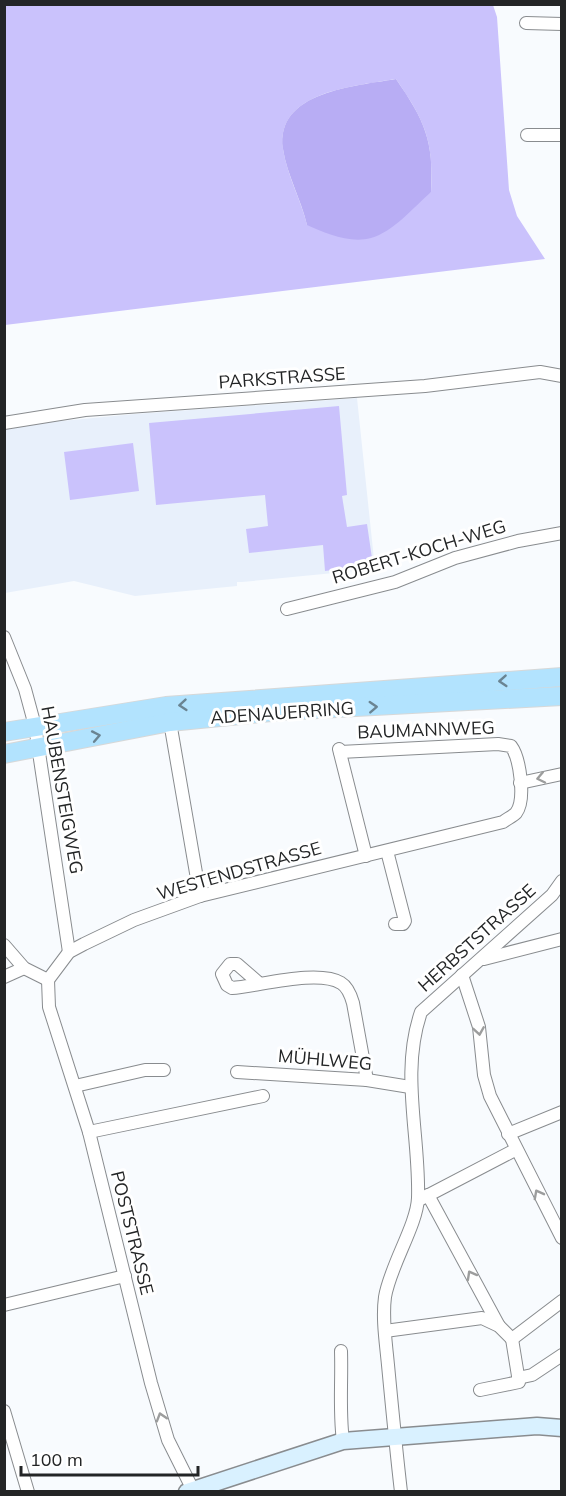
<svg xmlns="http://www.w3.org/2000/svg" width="566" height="1496" viewBox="0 0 566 1496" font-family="Mulish,sans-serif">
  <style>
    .built { fill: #e8f0fb }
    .green { fill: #cac2fc; fill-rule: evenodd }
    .forest { fill: #b8adf4 }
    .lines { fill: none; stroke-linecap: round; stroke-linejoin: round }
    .street-casing { stroke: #898c8f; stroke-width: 14 }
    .secondary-casing { stroke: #898c8f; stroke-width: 19 }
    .primary-casing { stroke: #d7d8d8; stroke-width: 20 }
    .street { stroke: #fff; stroke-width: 12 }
    .secondary { stroke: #d9f1ff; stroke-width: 16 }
    .primary { stroke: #b2e3fe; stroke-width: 18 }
    .oneway { stroke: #6a8492 }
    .oneway2 { stroke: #9c9d9d }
    .labels { text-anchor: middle; stroke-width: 6; stroke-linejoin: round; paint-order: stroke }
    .street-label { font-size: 18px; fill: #232526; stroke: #fff }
  </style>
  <rect width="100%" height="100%" fill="#f8fbfe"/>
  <!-- built -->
  <path class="built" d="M357,398L375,569L242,582H237V586L135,596L74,581L5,593L4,429L30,424L135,414Z"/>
  <!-- green -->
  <g class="green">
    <path d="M4,5H493L497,17L509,190L517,216L545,259L5,325ZM396,79C425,121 434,141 431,192L307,225C301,200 287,175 283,149C275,91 356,86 396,79Z"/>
    <path d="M339,406L347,495L342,496L347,527L367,524L373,565L325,571L323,545L249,553L246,529L268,526L265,495L156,505L149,423Z"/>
    <path d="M133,443L139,491L70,500L64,452Z"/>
  </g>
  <!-- forest -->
  <path class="forest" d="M396,79C425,121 434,141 431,192C414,207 393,232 371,238C350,244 325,233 307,225C301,199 287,175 283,149C275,91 356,86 396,79Z"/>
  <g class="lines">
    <!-- street casing -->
    <g class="street-casing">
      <g id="street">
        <path d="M526,23L562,24"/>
        <path d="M527,135H562"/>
        <path d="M4,423L85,410L425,386L540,372L562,376"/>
        <path d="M287,609L395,582L455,558L518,541L562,533"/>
        <path d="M4,637L25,689L35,726L69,952"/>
        <path d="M170,722L200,896"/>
        <path d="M339,749L366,856"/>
        <path d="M520,783L562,774"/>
        <path d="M387,851L405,921L403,924H395"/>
        <path d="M4,945L24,968L48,980"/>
        <path d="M484,959L562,939"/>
        <path d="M462,975L479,1027L484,1075L490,1096L562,1238"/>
        <path d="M4,977L24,968"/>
        <path d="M48,980L69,952L84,944L134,920L200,896L503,822C507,819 513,816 516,813C526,800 520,758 511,746L498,744L340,752"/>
        <path d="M48,980L49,1007L89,1132L151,1383L168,1440L194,1492"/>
        <path d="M260,984L237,964H230L222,974L227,985L232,988C259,986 318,969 341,983C348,987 351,996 353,1003L367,1080"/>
        <path d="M237,1072L367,1080L410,1087"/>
        <path d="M75,1086L145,1070H164"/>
        <path d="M89,1132L263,1096"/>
        <path d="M508,1134L562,1112"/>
        <path d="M428,1195L499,1326"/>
        <path d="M421,1199L515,1150"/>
        <path d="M4,1305L125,1276"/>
        <path d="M385,1331L482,1318L499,1326L512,1339"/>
        <path d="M512,1339L562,1301"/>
        <path d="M341,1351C342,1382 339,1411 343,1441"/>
        <path d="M518,1378L532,1375L562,1355"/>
        <path d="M480,1390L519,1382L512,1339"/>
        <path d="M4,1411L28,1492"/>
        <path d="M401,1492C396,1449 392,1407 388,1365C386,1343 382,1319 385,1297C390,1266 417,1225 418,1198C420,1136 400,1073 421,1012L552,895L562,881"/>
      </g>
    </g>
    <!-- secondary casing -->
    <g class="secondary-casing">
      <path id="secondary" d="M187,1492L343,1441L537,1426L562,1428"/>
    </g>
    <!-- primary casing -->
    <g class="primary-casing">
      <g id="primary">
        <path d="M4,732L166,706L562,677"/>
        <path d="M4,754L170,722L281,711L562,696"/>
      </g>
    </g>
    <!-- street -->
    <use href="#street" class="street"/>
    <!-- secondary -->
    <use href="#secondary" class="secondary"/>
    <!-- primary -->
    <use href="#primary" class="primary"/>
  </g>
  <!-- one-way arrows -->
  <defs><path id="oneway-chevron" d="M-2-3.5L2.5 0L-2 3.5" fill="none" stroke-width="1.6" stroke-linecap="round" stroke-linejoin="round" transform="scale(1.5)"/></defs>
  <g class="oneway">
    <use href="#oneway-chevron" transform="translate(503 681) rotate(176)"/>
    <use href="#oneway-chevron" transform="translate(183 705) rotate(175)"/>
    <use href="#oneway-chevron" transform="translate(373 707) rotate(-3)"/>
    <use href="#oneway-chevron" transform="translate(96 736) rotate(-11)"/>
  </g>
  <g class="oneway2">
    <use href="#oneway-chevron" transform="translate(541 778) rotate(168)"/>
    <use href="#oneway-chevron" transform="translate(479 1031) rotate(81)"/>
    <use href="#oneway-chevron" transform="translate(538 1194) rotate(-118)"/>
    <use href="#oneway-chevron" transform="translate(471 1275) rotate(-119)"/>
    <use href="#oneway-chevron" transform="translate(161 1417) rotate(-107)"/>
  </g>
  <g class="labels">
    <!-- street labels -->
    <g class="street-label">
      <text transform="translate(282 378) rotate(-4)" y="6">PARKSTRASSE</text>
      <text transform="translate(419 552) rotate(-17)" y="6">ROBERT-KOCH-WEG</text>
      <text transform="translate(282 713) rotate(-4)" y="6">ADENAUERRING</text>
      <text transform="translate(426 730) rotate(-2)" y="6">BAUMANNWEG</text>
      <text transform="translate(62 790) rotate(80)" y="6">HAUBENSTEIGWEG</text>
      <text transform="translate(239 871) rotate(-16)" y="6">WESTENDSTRASSE</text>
      <text transform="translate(477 938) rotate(-42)" y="6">HERBSTSTRASSE</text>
      <text transform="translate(325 1060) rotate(5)" y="6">MÜHLWEG</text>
      <text transform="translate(132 1233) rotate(76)" y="6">POSTSTRASSE</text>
    </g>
  </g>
  <!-- border -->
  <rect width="566" height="1496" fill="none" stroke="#232526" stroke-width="12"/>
  <!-- scale -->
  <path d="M21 1466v9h177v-9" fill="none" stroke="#232526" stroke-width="3"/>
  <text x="30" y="1466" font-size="18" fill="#232526" stroke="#ffffff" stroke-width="4.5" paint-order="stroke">100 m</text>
</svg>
